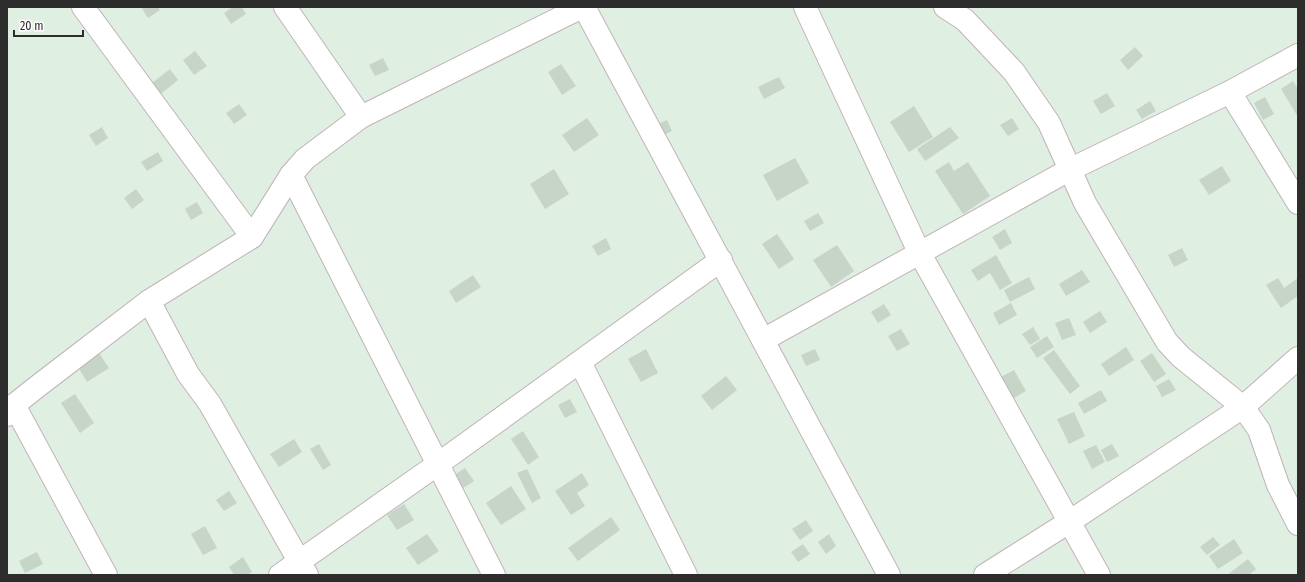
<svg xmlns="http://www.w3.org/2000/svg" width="1305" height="582" viewBox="0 0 1305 582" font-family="'Fira Sans Condensed',sans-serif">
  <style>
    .building { fill: #c7d5c9 }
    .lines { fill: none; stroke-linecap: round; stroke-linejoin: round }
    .minor-casing { stroke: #c1b3bb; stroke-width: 24 }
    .minor { stroke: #fff; stroke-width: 22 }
  </style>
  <rect width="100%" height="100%" fill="#dfefe1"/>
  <!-- building -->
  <g class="building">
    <path d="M141,7H158L160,10L148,18Z"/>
    <path d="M233,7H242L246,14L231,24L224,13Z"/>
    <path d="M1135,47L1143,56L1128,70L1120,60Z"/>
    <path d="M195,51L207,66L194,75L183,60Z"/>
    <path d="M383,58L389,70L375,76L369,65Z"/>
    <path d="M561,64L576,86L562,95L548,72Z"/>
    <path d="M170,69L178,80L157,97L148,86Z"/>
    <path d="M779,77L785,88L764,99L758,87Z"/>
    <path d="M1293,81L1298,89V117L1281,89Z"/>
    <path d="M1107,93L1115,106L1101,114L1093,101Z"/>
    <path d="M1265,97L1274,114L1263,120L1254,103Z"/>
    <path d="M1150,101L1156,111L1142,119L1136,110Z"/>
    <path d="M239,104L247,115L234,124L226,113Z"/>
    <path d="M914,106L933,137L909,152L890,122Z"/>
    <path d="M587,118L599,135L574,152L562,135Z"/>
    <path d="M1012,118L1019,129L1008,136L1000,125Z"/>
    <path d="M667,120L672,131L658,138L653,126Z"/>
    <path d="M102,127L108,138L96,146L89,135Z"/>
    <path d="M950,127L959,138L925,161L917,149Z"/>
    <path d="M158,152L163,161L147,171L141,162Z"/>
    <path d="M795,158L809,183L777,201L763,175Z"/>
    <path d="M949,162L954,171L968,162L990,196L963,214L935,171Z"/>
    <path d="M1222,166L1231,181L1209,195L1199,180Z"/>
    <path d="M554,169L569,194L545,209L530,184Z"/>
    <path d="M136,189L144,200L132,209L124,198Z"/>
    <path d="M197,202L203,213L191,220L185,209Z"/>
    <path d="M818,213L824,223L810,231L804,221Z"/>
    <path d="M1005,229L1012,243L1000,250L992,237Z"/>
    <path d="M777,234L794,259L779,269L762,244Z"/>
    <path d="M606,238L611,249L598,256L592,246Z"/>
    <path d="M837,245L854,271L831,287L813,260Z"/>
    <path d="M1182,248L1188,260L1174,267L1168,255Z"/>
    <path d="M996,255L1012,283L1000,290L990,273L978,281L971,270Z"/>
    <path d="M1082,270L1090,282L1066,296L1059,284Z"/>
    <path d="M473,275L481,287L456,303L449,291Z"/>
    <path d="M1029,277L1035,289L1010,302L1004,290Z"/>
    <path d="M1278,278L1284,288L1298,278V296L1281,308L1266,285Z"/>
    <path d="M1011,303L1017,315L999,325L993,313Z"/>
    <path d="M884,304L891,315L878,323L871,312Z"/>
    <path d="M1100,311L1107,322L1090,333L1083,322Z"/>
    <path d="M1069,318L1076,335L1062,340L1055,323Z"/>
    <path d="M1033,327L1040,339L1030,345L1022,334Z"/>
    <path d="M901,329L910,344L897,351L888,336Z"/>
    <path d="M1047,336L1054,347L1037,358L1030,347Z"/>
    <path d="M1126,347L1134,360L1109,376L1101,364Z"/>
    <path d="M646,349L658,373L641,382L628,359Z"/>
    <path d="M815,349L820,360L806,366L801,355Z"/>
    <path d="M97,350L109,368L87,382L76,364Z"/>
    <path d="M1054,350L1080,386L1070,394L1043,358Z"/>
    <path d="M1152,353L1166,374L1154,382L1140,361Z"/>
    <path d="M1014,370L1026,391L1014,398L1001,377Z"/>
    <path d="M726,376L737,390L712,410L701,396Z"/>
    <path d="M1169,379L1176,390L1162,397L1156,386Z"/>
    <path d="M1101,390L1107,401L1084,414L1078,403Z"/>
    <path d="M75,394L94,423L80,433L61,403Z"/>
    <path d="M570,399L577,412L565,418L558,405Z"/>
    <path d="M1074,412L1085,436L1069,444L1057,419Z"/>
    <path d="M523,431L539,457L528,465L511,439Z"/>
    <path d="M294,439L302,452L279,467L270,454Z"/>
    <path d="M319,444L331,465L323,470L310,449Z"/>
    <path d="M1112,444L1119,456L1107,462L1101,450Z"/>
    <path d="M1096,445L1105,462L1092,469L1083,451Z"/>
    <path d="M465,468L474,481L460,490L451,477Z"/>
    <path d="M527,469L541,498L532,503L517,473Z"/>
    <path d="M582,473L589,485L577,493L585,506L571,515L555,491Z"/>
    <path d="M511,486L526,509L501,525L486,503Z"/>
    <path d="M229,491L237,503L224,511L216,500Z"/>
    <path d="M404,504L414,520L397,530L387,515Z"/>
    <path d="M611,517L620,530L578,561L568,548Z"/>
    <path d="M806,520L813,531L800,540L792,529Z"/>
    <path d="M205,526L217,548L203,555L191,534Z"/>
    <path d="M427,534L439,551L418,565L406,548Z"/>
    <path d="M829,534L836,546L826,554L818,542Z"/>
    <path d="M1213,537L1220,545L1207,555L1200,547Z"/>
    <path d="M1234,539L1243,553L1218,569L1209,556Z"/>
    <path d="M803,544L810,554L798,562L791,552Z"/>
    <path d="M37,552L43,564L25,573L19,561Z"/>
    <path d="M243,557L252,572L247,575H234L229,567Z"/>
    <path d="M1248,559L1256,569L1249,575H1227Z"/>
  </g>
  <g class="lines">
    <!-- minor casing -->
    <g class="minor-casing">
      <g id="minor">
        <path d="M83,7L252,237"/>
        <path d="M285,7L361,117L305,159L291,175L252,237L149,301L188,374L210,404L307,575"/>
        <path d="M584,7L889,575"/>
        <path d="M805,7L919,252L1099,575"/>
        <path d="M945,7L965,20L1014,72L1049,123L1085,203L1167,342L1181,357L1243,407L1259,430L1278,485L1298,524"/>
        <path d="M1230,92L1298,203"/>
        <path d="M361,117L582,7"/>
        <path d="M291,175L494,575"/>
        <path d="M763,340L1069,170L1230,92L1298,55"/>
        <path d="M580,362L686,575"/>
        <path d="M14,405L106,575"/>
        <path d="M7,415L14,405L38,386L149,301"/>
        <path d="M280,575L438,464L721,260"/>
        <path d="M985,575L1069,522L1243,407L1298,358"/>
      </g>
    </g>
    <!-- minor -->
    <use href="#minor" class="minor"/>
  </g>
  <!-- border -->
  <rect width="1305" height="582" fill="none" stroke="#2d2d2d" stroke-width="16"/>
  <!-- scale -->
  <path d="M14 30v6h69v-6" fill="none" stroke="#2d2d2d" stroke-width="2"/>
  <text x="20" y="30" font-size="12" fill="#2d2d2d" stroke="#ffffff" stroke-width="3" paint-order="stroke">20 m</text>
</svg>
